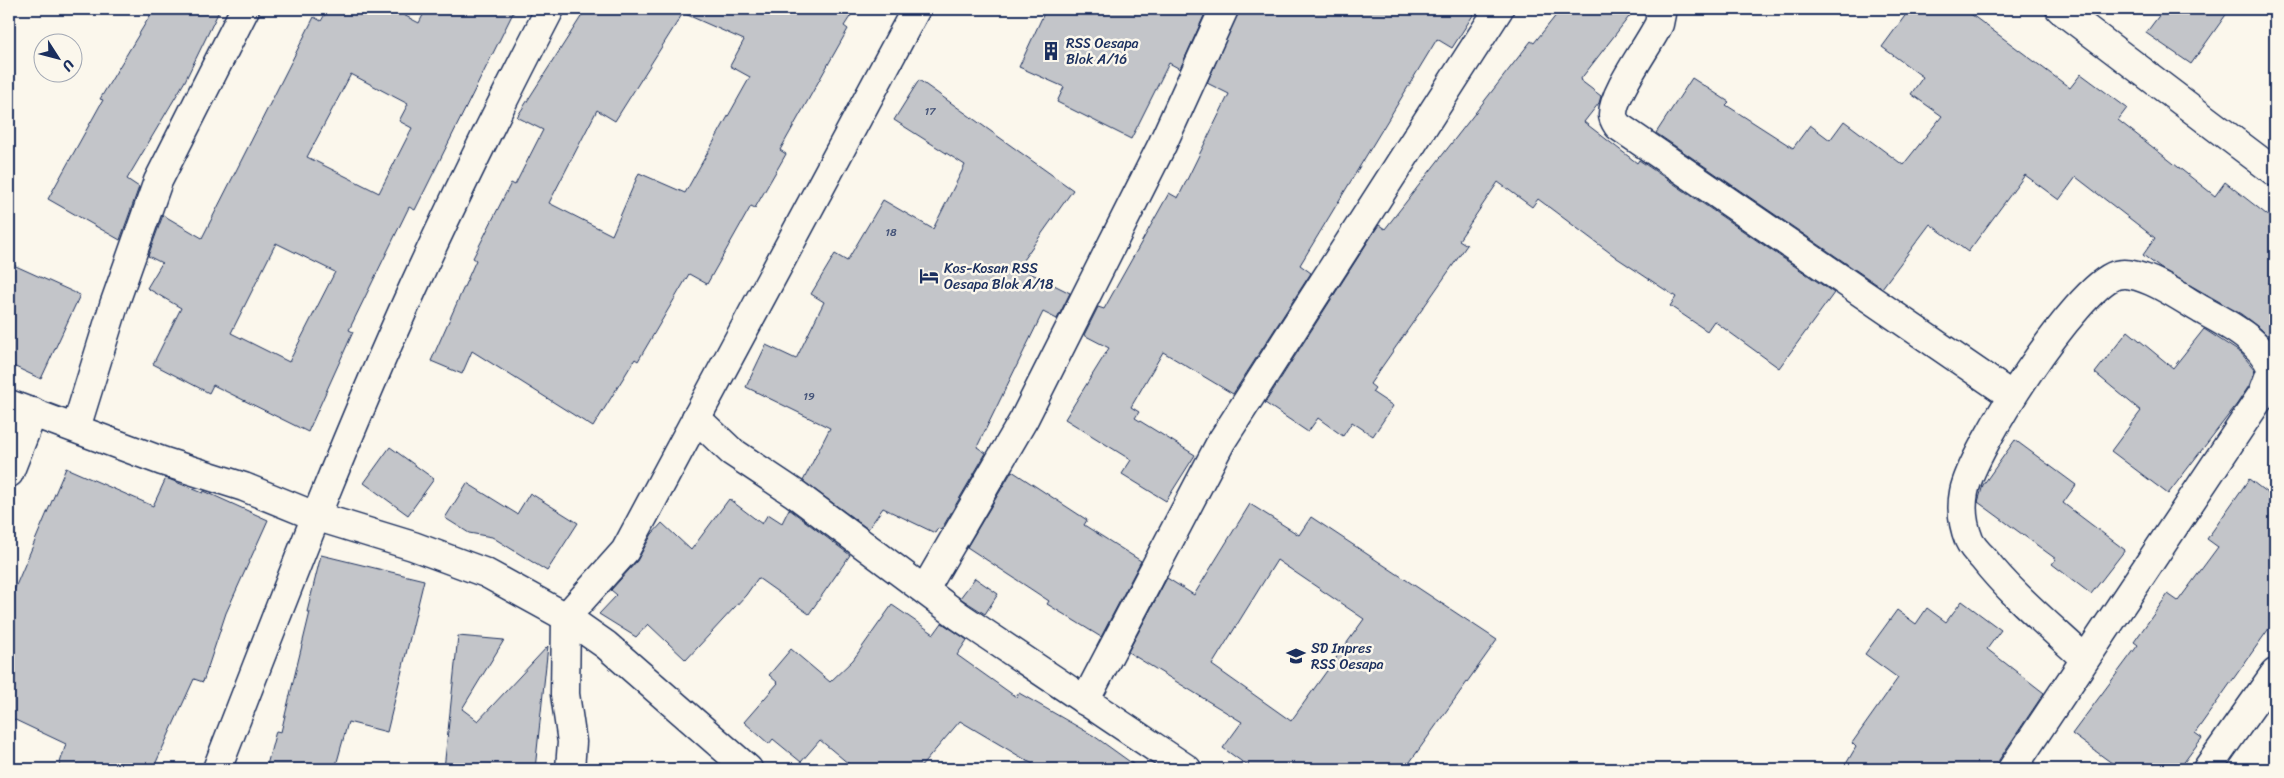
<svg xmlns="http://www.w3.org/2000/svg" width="2284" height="778" viewBox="0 0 2284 778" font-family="Sriracha,sans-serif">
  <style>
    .building { fill: #c3c5c9; stroke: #1b2f5e; fill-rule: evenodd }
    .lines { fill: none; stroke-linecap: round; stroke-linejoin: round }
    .minor-casing { stroke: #1b2f5e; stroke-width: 31 }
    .minor { stroke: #fbf7ec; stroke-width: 28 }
    .labels { text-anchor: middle; stroke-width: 5; stroke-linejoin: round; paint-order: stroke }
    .number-label { font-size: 11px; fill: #455479 }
    .poi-label { font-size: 14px; fill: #1b2f5e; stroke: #fbf7ec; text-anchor: start }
  </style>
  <rect width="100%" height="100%" fill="#fbf7ec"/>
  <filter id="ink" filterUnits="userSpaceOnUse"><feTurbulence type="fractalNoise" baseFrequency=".02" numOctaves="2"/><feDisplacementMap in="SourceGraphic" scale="10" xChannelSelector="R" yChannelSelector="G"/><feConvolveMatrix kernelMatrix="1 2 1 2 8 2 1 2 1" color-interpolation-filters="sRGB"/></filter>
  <g filter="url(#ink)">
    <!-- building -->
    <g class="building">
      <path d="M154,9H220L185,81L127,179L139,187L120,240L48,199L103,100L100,99Z"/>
      <path d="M328,9H392L419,23L426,9H515L415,210L409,207L349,330L353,332L308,432L213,385L209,393L153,364L181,308L147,288L162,263L148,256L163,215L202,238L314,17L321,21ZM351,74L408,104L399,121L412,128L379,193L307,157ZM276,243L335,272L289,362L231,333Z"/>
      <path d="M586,9H855L844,26L848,29L780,150L786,154L755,208L751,206L707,284L689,274L638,361L635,359L593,427L472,351L462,374L431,361L476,260L473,258L511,183L515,185L543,130L517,117ZM683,13L744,40L730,66L750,77L685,193L639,173L612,235L549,203L597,110L615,121Z"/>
      <path d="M1046,9H1207L1180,69L1169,63L1131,139L1057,102L1064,87L1019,67Z"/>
      <path d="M1239,9H1477L1452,48L1437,39L1300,265L1311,273L1233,394L1163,352L1131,407L1139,412L1135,418L1195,455L1166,501L1122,474L1131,460L1065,419L1109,348L1084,335L1098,307L1104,309L1169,193L1178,198L1229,94L1207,83Z"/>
      <path d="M1561,9H1635L1580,80L1601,96L1599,103L1584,122L1637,163L1639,160L1834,293L1779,368L1714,321L1707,331L1670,306L1676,297L1617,258L1538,199L1532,207L1498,182L1459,240L1467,245L1370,384L1375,388L1372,392L1393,406L1373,436L1352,422L1343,436L1318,418L1308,432L1265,403L1376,229L1379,225L1385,229L1531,41L1534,43Z"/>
      <path d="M1910,9H1964L2070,88L2081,74L2127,108L2118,120L2215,196L2225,182L2275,221V344L2261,329L2241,314L2160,268L2143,255L2155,238L2076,177L2059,200L2025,175L1968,252L1930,224L1882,288L1656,133L1692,78L1729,102L1726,105L1793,148L1810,125L1830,140L1844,121L1903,165L1942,116L1911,94L1923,77L1882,47Z"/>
      <path d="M2164,9H2230L2191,64L2146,33Z"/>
      <path d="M919,80L1073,190L1018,267L1070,293L1057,319L1043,312L977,447L986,453L941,530L938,528L935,533L883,508L868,529L803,481L830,428L746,387L766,345L796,359L824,302L811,294L835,254L847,261L883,200L933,229L965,165L894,120Z"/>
      <path d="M9,263L80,295L41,379L9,364Z"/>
      <path d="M2204,329L2241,353L2255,370L2249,386L2237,404L2168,494L2111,451L2141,411L2095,373L2128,331L2173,368Z"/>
      <path d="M2015,440L2076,485L2063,503L2125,550L2091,594L2052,564L2056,559L1978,502L1983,485Z"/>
      <path d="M390,447L434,479L408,515L364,483Z"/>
      <path d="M66,468L153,506L166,478L203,493L204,491L268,520L226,613L203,682L194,679L153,769H58L66,744L9,717V602Z"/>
      <path d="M1012,471L1087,520L1084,525L1141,561L1101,637L1047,604L1049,601L967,547Z"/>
      <path d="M2249,479L2275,499V620L2195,733L2202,738L2179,769H2120L2072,734L2138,645L2134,642L2168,594L2178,601L2218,547L2207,539Z"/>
      <path d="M467,483L517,514L530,493L578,523L547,571L492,537L469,533L445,518Z"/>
      <path d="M729,499L762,524L768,514L782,523L789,509L850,555L809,614L758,578L746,595L686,660L648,624L636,637L599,614L617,595L611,590L637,561L652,534L662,523L691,550Z"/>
      <path d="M1250,504L1299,535L1311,517L1497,640L1405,769H1252L1223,748L1242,722L1128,652L1167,578L1194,595ZM1277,560L1364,619L1291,721L1212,665Z"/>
      <path d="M321,555L424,580L387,732L348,722L335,769H266L276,731L281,732L310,612H307Z"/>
      <path d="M975,578L998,594L985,614L960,598Z"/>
      <path d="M1962,601L2001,630L1987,649L2044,693L1999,760L1997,769H1843L1856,747L1852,743L1898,678L1865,654L1897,610L1916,624L1927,608L1946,622Z"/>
      <path d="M892,605L934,634L942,623L967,640L957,655L1016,697L1019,693L1094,736L1140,769H1041L960,721L919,769H855L820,740L801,762L773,739L769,744L744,722L778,683L769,675L791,649L830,682L853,660Z"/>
      <path d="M458,636L504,640L462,709L478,721L548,646L535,769H444Z"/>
    </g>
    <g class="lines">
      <!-- minor casing -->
      <g class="minor-casing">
        <g id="minor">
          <path d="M1658,9L1661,14L1659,24C1649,45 1612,94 1613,115C1613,119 1616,123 1618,126L2012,396"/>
          <path d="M2060,9L2275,172"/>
          <path d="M9,404L162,461L244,487L315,516L413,546L486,573L566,617L606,645L748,769"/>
          <path d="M696,418L731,451L794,493L959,616L1187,769"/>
          <path d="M76,428L114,305L158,181L245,9"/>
          <path d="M9,473L33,412"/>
          <path d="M925,589L1024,419L1162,145L1224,9"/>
          <path d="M1085,701L1221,442L1499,9"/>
          <path d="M217,769C280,607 342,444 414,286C457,192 503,100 550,9"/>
          <path d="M570,769L572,742L565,694L566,617L625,551L916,9"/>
          <path d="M2012,769L2263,393L2272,369C2260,340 2228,324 2202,310C2181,298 2140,268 2116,275C2076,288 1972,450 1964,492C1961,508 1963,525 1969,540C1972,547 1978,553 1983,558C2012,595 2051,627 2085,659"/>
          <path d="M2207,769L2275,673"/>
        </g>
      </g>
      <!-- minor -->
      <use href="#minor" class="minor"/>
    </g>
  </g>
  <!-- icons -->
  <defs>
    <g id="building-bare" transform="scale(1.5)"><path d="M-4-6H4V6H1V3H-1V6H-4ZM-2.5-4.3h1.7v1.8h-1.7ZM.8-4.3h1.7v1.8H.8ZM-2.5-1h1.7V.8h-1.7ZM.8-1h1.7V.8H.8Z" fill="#1b2f5e" stroke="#fbf7ec" stroke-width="2.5" paint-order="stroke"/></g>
    <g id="hotel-bare" transform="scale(1.5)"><path d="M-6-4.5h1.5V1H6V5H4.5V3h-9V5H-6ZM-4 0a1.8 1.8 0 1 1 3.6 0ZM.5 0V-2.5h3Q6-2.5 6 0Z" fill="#1b2f5e" stroke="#fbf7ec" stroke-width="2.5" paint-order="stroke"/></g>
    <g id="school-bare" transform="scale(1.5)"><path d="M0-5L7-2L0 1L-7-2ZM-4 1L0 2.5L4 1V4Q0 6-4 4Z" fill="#1b2f5e" stroke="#fbf7ec" stroke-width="2.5" paint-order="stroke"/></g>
  </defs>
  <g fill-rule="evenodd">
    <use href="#building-bare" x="1051" y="51"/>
    <use href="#hotel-bare" x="929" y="276"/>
    <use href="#school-bare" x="1296" y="656"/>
  </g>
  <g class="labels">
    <!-- number labels -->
    <g class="number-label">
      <text x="930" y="115">17</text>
      <text x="891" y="236">18</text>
      <text x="809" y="400">19</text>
    </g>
    <!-- poi labels -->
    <g class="poi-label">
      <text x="1066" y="48">RSS Oesapa<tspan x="1066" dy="16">Blok A/16</tspan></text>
      <text x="944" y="273">Kos-Kosan RSS<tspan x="944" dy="16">Oesapa Blok A/18</tspan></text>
      <text x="1311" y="653">SD Inpres<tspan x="1311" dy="16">RSS Oesapa</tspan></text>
    </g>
  </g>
  <!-- margin -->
  <rect width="2284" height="778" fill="none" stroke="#fbf7ec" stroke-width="30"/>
  <rect x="15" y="15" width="2254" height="748" fill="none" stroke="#1b2f5e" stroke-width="2" filter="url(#ink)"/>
  <!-- north arrow -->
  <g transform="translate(58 58) rotate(126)"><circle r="24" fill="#fbf7ec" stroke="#a1a7b3"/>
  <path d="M0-4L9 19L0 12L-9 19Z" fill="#1b2f5e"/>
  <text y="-8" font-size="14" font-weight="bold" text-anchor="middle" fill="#1b2f5e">U</text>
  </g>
</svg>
